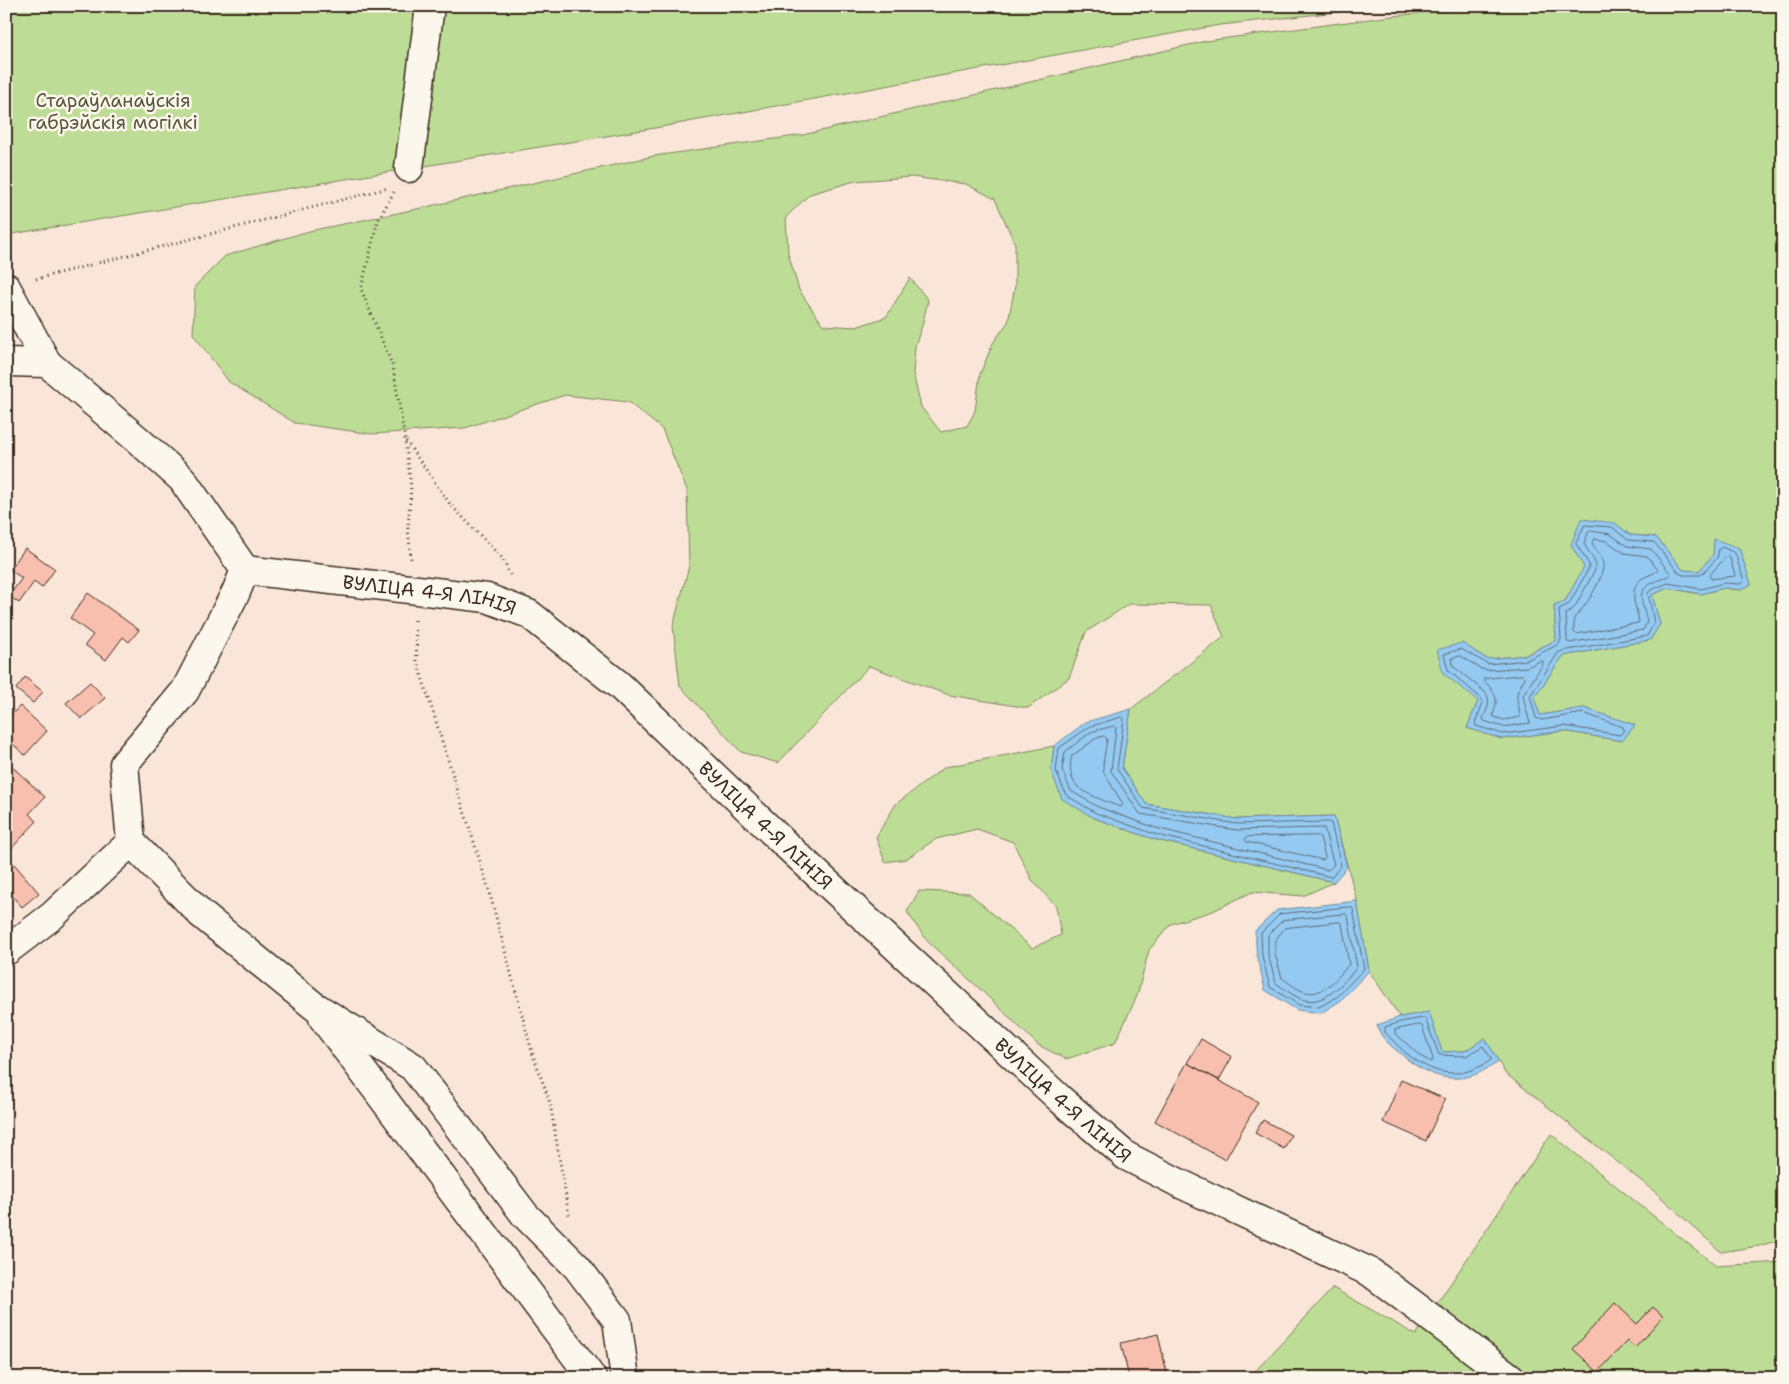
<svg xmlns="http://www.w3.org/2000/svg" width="1789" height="1384" viewBox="0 0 1789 1384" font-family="'Shantell Sans',sans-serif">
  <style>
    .green { fill: #bddd96; stroke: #7c845a; fill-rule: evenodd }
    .water { fill: #94caf2; stroke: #708a9d }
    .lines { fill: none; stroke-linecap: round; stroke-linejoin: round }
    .shore { stroke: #5f6a73; stroke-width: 1 }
    .building { fill: #f8bfae; stroke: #3b2a1e }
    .minor-casing { stroke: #3b2a1e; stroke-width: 31 }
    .path { stroke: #3b2a1e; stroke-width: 3; stroke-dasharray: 1 4; stroke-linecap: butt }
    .minor { stroke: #fbf7ec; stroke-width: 28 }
    .labels { text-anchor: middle; stroke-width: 5; stroke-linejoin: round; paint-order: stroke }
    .park-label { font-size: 19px; fill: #5c573c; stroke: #fbf7ec }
    .street-label { font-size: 19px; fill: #3b2a1e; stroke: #fbf7ec }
  </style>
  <rect width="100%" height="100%" fill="#fae6d9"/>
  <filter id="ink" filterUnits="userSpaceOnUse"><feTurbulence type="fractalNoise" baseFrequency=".02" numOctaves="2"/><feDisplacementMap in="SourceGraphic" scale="10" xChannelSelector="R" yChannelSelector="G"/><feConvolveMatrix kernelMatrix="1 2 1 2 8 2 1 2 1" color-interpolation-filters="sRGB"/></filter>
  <g filter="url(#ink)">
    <!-- green -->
    <g class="green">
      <path d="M6,6H1392L1220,25L655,128L6,235Z"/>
      <path d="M1497,6H1783V1239L1759,1246L1721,1252L1654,1191L1505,1073L1485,1038L1465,1051L1442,1052L1429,1012L1400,1017L1369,971L1357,901L1334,816L1237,819L1146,804L1122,768L1131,709L1224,637L1211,605L1129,604L1086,632L1069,678L1028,708L949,695L869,666L778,763L741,752L680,686L673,626L689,566L687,490L662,429L628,402L565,395L465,428L372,434L295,423L229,382L193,334L195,286L225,256L309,231L417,209L654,156L803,135L1206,41L1392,16ZM911,177L966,184L995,199L1015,244V286L1008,322L993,343L980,374L975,411L967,426L941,432L921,407L913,373L915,346L922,326L928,300L910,278L886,317L856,327L823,325L799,290L788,253L786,217L810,194L855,181ZM1615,523L1630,535L1656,537L1683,570L1699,571L1713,555L1739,548L1751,584L1741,590L1724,588L1701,594L1668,588L1652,595L1660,624L1650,640L1563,656L1534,698L1540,715L1584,708L1635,725L1622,741L1563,731L1502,739L1467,728L1478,701L1462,643L1487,659L1526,655L1556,640L1554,605L1565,601L1585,567L1571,545Z"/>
      <path d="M1054,746L1051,771L1094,818L1153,839L1334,882L1303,896L1252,892L1213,911L1171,924L1149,950L1137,996L1115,1043L1066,1059L1038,1045L981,990L927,941L907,912L919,891L969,893L1032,948L1061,935L1056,906L1032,880L1013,842L977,829L936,839L906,859L885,862L876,837L896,804L945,767Z"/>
      <path d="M1551,1134L1716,1266L1783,1262V1378H1249L1333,1288L1416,1335Z"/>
    </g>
    <!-- water -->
    <g class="water">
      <path d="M1581,519L1615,523L1630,535L1656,537L1683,570L1699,571L1713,555L1714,539L1739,548L1751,584L1741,590L1724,588L1701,594L1668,588L1652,595L1660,624L1650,640L1563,656L1534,698L1540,715L1584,708L1635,725L1622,741L1563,731L1502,739L1467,728L1478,701L1443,673L1437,650L1462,643L1487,659L1526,655L1556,640L1554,605L1565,601L1584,567L1571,545Z"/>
      <path d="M1131,709L1122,768L1146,804L1237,819L1334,816L1347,867L1334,882L1153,839L1094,818L1062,799L1051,771L1054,746L1086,722Z"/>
      <path d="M1357,901L1369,971L1340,1001L1321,1013L1297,1010L1265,990L1257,957L1255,931L1277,910Z"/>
      <path d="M1429,1012L1442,1052L1465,1051L1485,1038L1499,1062C1492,1066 1485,1070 1479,1073C1450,1086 1422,1073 1401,1054C1390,1045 1381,1039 1377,1025L1400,1017Z"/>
    </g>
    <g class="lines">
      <!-- shore -->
      <g class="shore">
        <path d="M1585,525L1612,527L1628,540L1654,542L1679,573L1683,575H1701L1717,558L1719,549L1722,547L1735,553L1744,581L1740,584L1724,583L1701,589L1668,583L1651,590L1648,593L1654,623L1647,636L1562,651L1558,653L1530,696L1536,718L1542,720L1583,713L1623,727L1624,730L1620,735L1564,726L1503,734L1476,726L1475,723L1483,703L1482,699L1448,670L1444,654L1461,649L1488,664L1527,660L1559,644L1561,639L1559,609L1569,604L1589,568V564L1576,544Z"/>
        <path d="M1590,531L1610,534L1627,546L1651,549L1671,574C1667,577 1661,579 1656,581C1633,591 1643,602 1647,622L1643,630L1569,643L1567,641L1566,614L1575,607L1595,570V562L1584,544L1588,533Z"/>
        <path d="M1595,539L1607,541L1624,553L1647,556L1658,570C1654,574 1648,575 1643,578C1627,588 1636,606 1639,621L1638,623L1576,634L1574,632V618C1583,611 1605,577 1603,564C1602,557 1596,550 1592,543Z"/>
        <path d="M1727,556L1730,558L1735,576L1711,579L1710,575Z"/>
        <path d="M1461,656L1481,669L1487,670L1527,667L1540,661H1543V664L1523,695L1524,701L1530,723L1503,727L1484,721L1483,719C1487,709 1492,701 1485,692L1453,666L1452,658Z"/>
        <path d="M1522,675L1525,678C1512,699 1518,695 1520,717L1504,720L1494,717L1493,714C1499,700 1496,692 1484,681V679Z"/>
        <path d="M1122,717L1124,719L1117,769L1143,808L1237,824L1329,822L1331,823L1341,866L1331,877L1154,834L1096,813L1066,795L1056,771L1059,748L1089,727Z"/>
        <path d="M1115,726L1116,728L1111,771L1140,814L1236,830L1324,828L1334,865L1328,870L1156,828L1098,807L1071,791L1062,770L1065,752L1091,732Z"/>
        <path d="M1104,736L1107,739L1103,765L1104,773L1123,804L1121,807C1111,804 1085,794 1077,786C1070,779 1069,765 1072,756L1095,739Z"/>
        <path d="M1318,836L1320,837L1325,857L1323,860L1247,842L1245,840L1247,837Z"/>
        <path d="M1351,907L1353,909L1364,969L1337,997L1319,1007L1299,1005L1270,987L1262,956L1261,933L1280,914Z"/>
        <path d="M1346,914L1348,916L1357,967C1344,983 1322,1009 1299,998C1291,994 1283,988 1276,983L1268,955V935L1283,920Z"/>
        <path d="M1340,922L1342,924L1349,964C1339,977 1321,999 1303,991C1296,989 1288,982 1282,978L1275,954V940L1285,928Z"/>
        <path d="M1425,1018L1439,1055L1466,1056L1483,1046L1491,1058V1060C1449,1089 1414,1065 1385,1032V1027L1401,1022Z"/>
        <path d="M1419,1025L1422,1026L1433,1059L1431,1062L1420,1056L1395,1033V1030Z"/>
      </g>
    </g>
    <!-- building -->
    <g class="building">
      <path d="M25,548L55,569L42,588L34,582L19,603L9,596L22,578L10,570Z"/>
      <path d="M88,593L139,630L129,642L123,637L106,660L85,645L93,635L70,618Z"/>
      <path d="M25,677L43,692L33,703L16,689Z"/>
      <path d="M90,682L105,698L81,719L66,703Z"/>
      <path d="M20,706L47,731L25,755L6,738V720Z"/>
      <path d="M6,761L45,797L29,814L37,821L10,850L6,847Z"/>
      <path d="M9,858L39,893L22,907L6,889V860Z"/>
      <path d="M1201,1039L1232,1057L1219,1080L1187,1063Z"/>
      <path d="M1187,1063L1258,1102L1225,1160L1155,1121Z"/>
      <path d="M1401,1080L1445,1099L1426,1141L1383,1122Z"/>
      <path d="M1263,1120L1291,1135L1284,1149L1255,1133Z"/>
      <path d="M1615,1303L1637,1324L1653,1307L1663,1316L1635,1348L1627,1341L1598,1372L1573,1349Z"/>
      <path d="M1158,1334L1168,1378H1129L1121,1343Z"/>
    </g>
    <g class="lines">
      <!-- minor casing -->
      <g class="minor-casing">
        <g id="minor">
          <path d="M409,168L430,6"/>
          <path d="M6,287L47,363"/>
          <path id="s1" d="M6,362L47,363L138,440L182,479L245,570L487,598L529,614L619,685L785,844L1060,1099L1126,1156L1181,1184L1370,1272L1511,1378"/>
          <path d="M245,570L236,592L185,691L124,764L131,842L201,914L314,1006L413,1067L525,1215L577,1267L617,1320L625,1378"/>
          <path d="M6,951L52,916L131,842"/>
          <path d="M323,1018L592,1378"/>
        </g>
      </g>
      <!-- path -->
      <g class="path">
        <path d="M394,192L378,220L361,289L393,367L405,440L411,487L408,528L411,559"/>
        <path d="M36,279L388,188"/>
        <path d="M406,441L450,504L503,559L510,575"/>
        <path d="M415,620L417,661L488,887L532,1052L550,1103L569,1215"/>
      </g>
      <!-- minor -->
      <use href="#minor" class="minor"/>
    </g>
  </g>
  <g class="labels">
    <!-- park labels -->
    <g class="park-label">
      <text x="113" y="107">Стараўланаўскія<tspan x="113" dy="22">габрэйскія могілкі</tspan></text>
    </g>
    <!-- street labels -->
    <g class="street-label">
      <text dy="7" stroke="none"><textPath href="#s1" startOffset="516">ВУЛІЦА 4-Я ЛІНІЯ</textPath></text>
      <text dy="7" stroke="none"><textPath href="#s1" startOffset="936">ВУЛІЦА 4-Я ЛІНІЯ</textPath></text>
      <text dy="7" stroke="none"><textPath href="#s1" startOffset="1341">ВУЛІЦА 4-Я ЛІНІЯ</textPath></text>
    </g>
  </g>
  <!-- margin -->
  <rect width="1789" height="1384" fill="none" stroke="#fbf7ec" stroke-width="25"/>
  <rect x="12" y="12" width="1764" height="1359" fill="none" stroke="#3b2a1e" stroke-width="2" filter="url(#ink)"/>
</svg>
